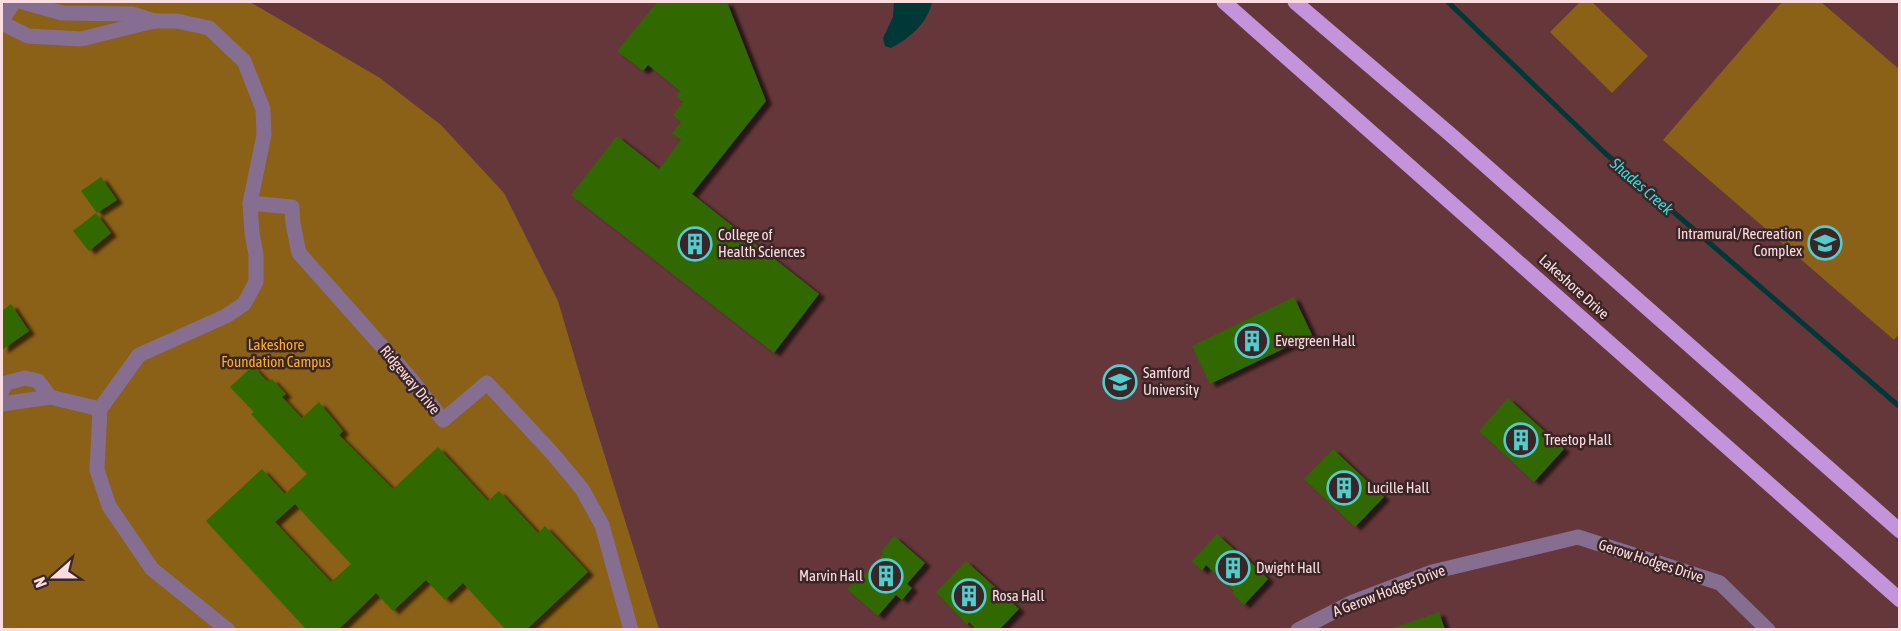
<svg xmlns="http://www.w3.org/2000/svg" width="1901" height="631" viewBox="0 0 1901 631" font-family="'Asap Condensed',sans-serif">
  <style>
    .green { fill: #8b6017 }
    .water { fill: #003838 }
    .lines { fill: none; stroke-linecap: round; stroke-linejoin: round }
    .stream { stroke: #003838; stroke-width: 5 }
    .building { fill: #326800; fill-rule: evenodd; filter: url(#shadow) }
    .minor { stroke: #866e91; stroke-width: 15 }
    .major { stroke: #c593db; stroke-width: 15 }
    .labels { text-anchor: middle; stroke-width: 5; stroke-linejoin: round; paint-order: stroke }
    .poi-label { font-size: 15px; fill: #fcdddf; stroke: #3b2526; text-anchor: start }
    .street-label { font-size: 15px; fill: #fcdddf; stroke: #3b2526 }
    .park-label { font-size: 15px; fill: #fcae1b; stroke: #3b2526 }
    .water-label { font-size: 16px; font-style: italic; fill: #2fdede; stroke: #3b2526 }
  </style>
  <defs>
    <filter id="shadow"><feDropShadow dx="6" dy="3.5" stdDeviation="1.5" flood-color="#0009"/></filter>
  </defs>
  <rect width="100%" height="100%" fill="#65363a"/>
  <!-- green -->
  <g class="green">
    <path d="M2,2H250L380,78L441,125L504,193L558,301L587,399L659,629H2Z"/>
    <path d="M1580,2H1592L1648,56L1612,93L1550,32Z"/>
    <path d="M1782,2H1821L1899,69L1900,333L1894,340L1663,140Z"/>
  </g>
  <!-- water -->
  <path class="water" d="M894,2H932C927,24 910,38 891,48L885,46L883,38L893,17Z"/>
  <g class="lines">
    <!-- stream -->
    <path class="stream" d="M1448,2L1605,153L1900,407"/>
  </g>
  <!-- building -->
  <g class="building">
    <path d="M657,2H727L766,101L692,194L819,294L774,353L571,195L617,136L659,169L681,140L672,133L681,122L673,115L683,102L676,97L680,91L648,65L643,71L617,51Z"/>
    <path d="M101,177L117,200L97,213L81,191Z"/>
    <path d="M96,213L111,233L89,251L73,231Z"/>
    <path d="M1294,297L1312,335L1210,384L1192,346Z"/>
    <path d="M11,304L29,331L2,350V311Z"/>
    <path d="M253,366L267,381L272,379L286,394L282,397L302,418L319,402L343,431L339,435L393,489L438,447L488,501L499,491L538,533L545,526L588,572L526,630H506L463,583L445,600L426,580L393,611L376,593L338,630H307L206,521L262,469L285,494L307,474L251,414L254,412L230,387ZM295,504L351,564L331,582L275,522Z"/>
    <path d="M1508,398L1564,449L1534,482L1479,431Z"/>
    <path d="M1333,449L1384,497L1355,527L1304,479Z"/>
    <path d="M1217,534L1237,552L1238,550L1268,579L1244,605L1232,593L1234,591L1206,565L1202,571L1192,561Z"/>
    <path d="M894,536L925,563L907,584L912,588L902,600L896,595L878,616L847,589L861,573L864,575L883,554L881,552Z"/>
    <path d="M966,561L1019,609L999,630H977L969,622L967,625L936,592Z"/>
    <path d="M1439,612L1445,630H1396V627Z"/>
  </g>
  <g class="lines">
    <!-- minor -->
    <g class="minor">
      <path d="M23,2L62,13L132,14L154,21"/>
      <path d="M2,20L14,2"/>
      <path d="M2,23L28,36L81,39L154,21H177L209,28L244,61L263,109L264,135L250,203L252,233L256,255V282L244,304L226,316L139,355L100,409L97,470L109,506L152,569L228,630"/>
      <path d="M250,203L292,207L293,224L299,253L411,379L443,420L487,383L553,454L582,489L602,525L631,630"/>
      <path d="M2,391L6,383L25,378L38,381L50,397L100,409"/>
      <path d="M2,404L50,397"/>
      <path d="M1298,630L1353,602L1432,572L1578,537L1720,583L1768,630"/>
    </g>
    <!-- major -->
    <g class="major">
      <path d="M1224,2L1900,600"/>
      <path d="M1295,2L1451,135L1900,531"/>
    </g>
  </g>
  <!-- icons -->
  <defs>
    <g id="university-ring" transform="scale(1.725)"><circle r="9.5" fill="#3b2526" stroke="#52cdcd" stroke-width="1.5"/><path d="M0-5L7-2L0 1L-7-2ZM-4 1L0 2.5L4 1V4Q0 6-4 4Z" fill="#52cdcd"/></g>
    <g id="building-ring" transform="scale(1.725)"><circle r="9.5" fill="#3b2526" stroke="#52cdcd" stroke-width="1.5"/><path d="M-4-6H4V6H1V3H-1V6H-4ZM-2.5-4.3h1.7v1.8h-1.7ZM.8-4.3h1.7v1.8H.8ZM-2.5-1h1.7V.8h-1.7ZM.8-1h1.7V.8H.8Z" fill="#52cdcd"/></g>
  </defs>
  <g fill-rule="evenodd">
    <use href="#university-ring" x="1825" y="243"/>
    <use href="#building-ring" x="695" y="244"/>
    <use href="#building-ring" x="1252" y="341"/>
    <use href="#university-ring" x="1120" y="382"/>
    <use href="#building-ring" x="1521" y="440"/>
    <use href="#building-ring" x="1344" y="488"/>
    <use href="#building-ring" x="1233" y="568"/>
    <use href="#building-ring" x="886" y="576"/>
    <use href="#building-ring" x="969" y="596"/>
  </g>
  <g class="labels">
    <!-- poi labels -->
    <g class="poi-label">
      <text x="1802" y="239" text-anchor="end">Intramural/Recreation<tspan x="1802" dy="17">Complex</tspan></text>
      <text x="718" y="240">College of<tspan x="718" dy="17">Health Sciences</tspan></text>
      <text x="1275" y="346">Evergreen Hall</text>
      <text x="1143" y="378">Samford<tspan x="1143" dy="17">University</tspan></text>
      <text x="1544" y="445">Treetop Hall</text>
      <text x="1367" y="493">Lucille Hall</text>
      <text x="1256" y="573">Dwight Hall</text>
      <text x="863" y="581" text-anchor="end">Marvin Hall</text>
      <text x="992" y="601">Rosa Hall</text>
    </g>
    <!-- street labels -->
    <g class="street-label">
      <text transform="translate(1574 287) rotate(42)" y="5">Lakeshore Drive</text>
      <text transform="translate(410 380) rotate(50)" y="5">Ridgeway Drive</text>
      <text transform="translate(1651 561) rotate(18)" y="5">Gerow Hodges Drive</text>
      <text transform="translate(1389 591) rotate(-21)" y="5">A Gerow Hodges Drive</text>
    </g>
    <!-- park labels -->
    <g class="park-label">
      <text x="276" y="350">Lakeshore<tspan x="276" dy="17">Foundation Campus</tspan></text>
    </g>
    <!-- water labels -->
    <g class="water-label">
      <text transform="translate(1642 186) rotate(41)" y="6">Shades Creek</text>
    </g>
  </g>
  <!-- border -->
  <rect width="1901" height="631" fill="none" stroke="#fcdddf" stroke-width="6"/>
  <!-- north arrow -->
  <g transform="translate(54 577) rotate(249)" stroke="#3b2526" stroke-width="4.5" paint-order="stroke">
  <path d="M0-4.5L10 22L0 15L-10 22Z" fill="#fcdddf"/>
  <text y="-9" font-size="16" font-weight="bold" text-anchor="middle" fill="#fcdddf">N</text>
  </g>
</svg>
